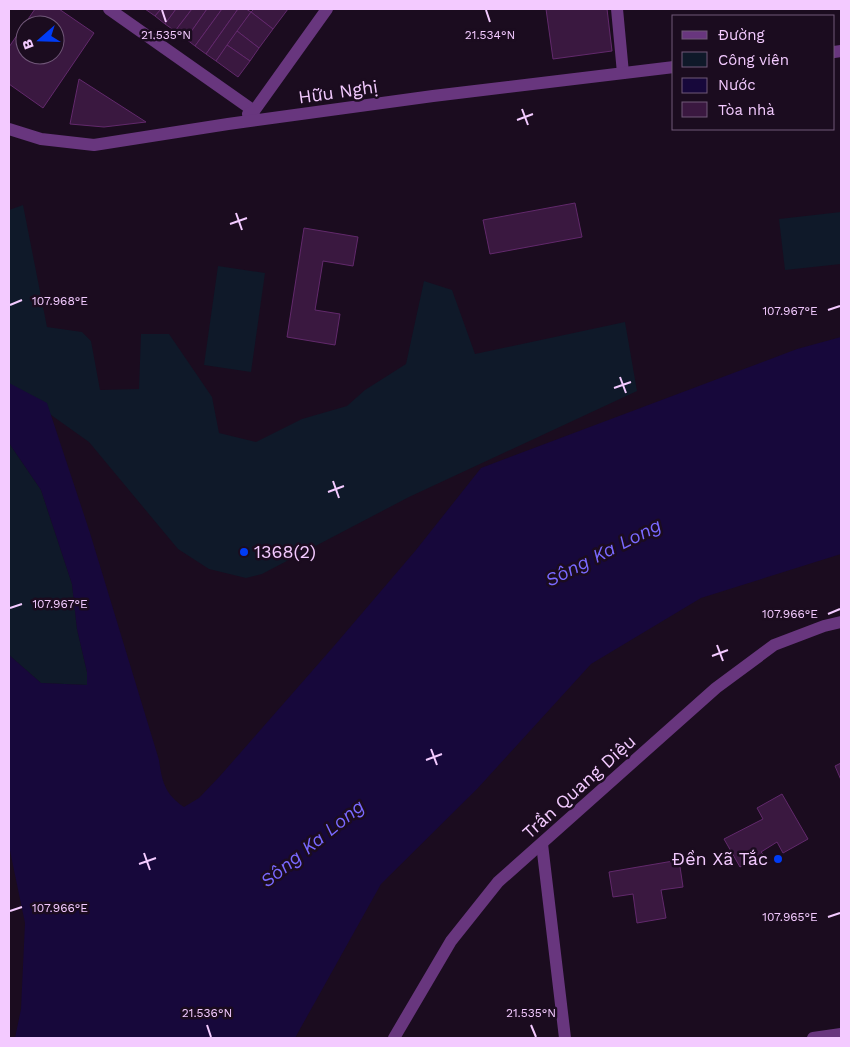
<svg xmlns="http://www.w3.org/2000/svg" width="850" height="1047" viewBox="0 0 850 1047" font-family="'Work Sans',sans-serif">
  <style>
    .green { fill: #0f1929 }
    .water { fill: #17083b }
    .building { fill: #3a1840; stroke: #62296c; fill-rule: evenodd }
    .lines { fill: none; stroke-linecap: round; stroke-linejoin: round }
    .minor { stroke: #68367e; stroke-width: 12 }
    .ticks { fill: none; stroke: #f3caff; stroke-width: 2 }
    .poi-dot { fill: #003cf5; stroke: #1b0c1f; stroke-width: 2 }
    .labels { text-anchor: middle; stroke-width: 5; stroke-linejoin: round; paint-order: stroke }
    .street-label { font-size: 18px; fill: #f3caff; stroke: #1b0c1f }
    .poi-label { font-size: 18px; fill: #f3caff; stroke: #1b0c1f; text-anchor: start }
    .water-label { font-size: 19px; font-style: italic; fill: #7a69ff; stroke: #1b0c1f }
    .ticks-label { font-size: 12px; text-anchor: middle; fill: #f3caff; stroke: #1b0c1f; stroke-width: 5; stroke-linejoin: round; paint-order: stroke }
  </style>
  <rect width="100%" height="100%" fill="#1b0c1f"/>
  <!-- green -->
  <g class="green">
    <path d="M23,205L47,327L82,332L91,341L100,390L139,389L141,334H169L212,397L219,433L256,442L302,419L347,406L365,390L406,364L424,281L452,290L475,354L625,322L637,391L409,497L262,574L246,578L209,569L178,549L89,442L9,385V210Z"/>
    <path d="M841,212V264L785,270L779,219Z"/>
    <path d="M218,266L265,273L251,372L204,365Z"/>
    <path d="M9,443L41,490L72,584L77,629L87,672V685L41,683L9,655Z"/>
  </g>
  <!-- water -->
  <path class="water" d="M841,337V554L701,598L591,664L477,789L381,884L295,1038H15L21,1009L25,923L9,846V655L41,683L87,685V672L77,629L72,584L41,490L9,443V383L47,403L90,533L159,760C162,782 165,794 184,807L199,798L220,776L334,646L416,550L481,468L797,349Z"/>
  <!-- building -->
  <g class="building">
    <path d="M35,9H59L94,33L43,108L9,84V47ZM25,25H55V55H25Z"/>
    <path d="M145,9H161L155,16Z"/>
    <path d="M161,9H176L165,24L155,16Z"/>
    <path d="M176,9H192L175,31L165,24Z"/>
    <path d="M192,9H207L186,39L175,31Z"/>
    <path d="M207,9H222L195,46L186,39Z"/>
    <path d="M222,9H238L206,54L195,46Z"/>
    <path d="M238,9H246L251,12L216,61L206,54Z"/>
    <path d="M254,9H288L273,29L251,12Z"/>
    <path d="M546,9H607L612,51L553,59Z"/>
    <path d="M251,12L273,29L259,48L237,31Z"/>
    <path d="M237,31L259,48L250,61L227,45Z"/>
    <path d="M227,45L250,61L238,77L216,61Z"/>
    <path d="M79,79L146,122L104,127L70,124Z"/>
    <path d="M575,203L582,237L490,254L483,220Z"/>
    <path d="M304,228L358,237L353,266L323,261L315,310L340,314L335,345L287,337Z"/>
    <path d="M841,763V780L835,766Z"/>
    <path d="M782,794L808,839L783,853L777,842L761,852L763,854L740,867L724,839L763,819L757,808Z"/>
    <path d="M679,860L683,887L661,890L666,918L637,923L633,894L613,897L609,872Z"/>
  </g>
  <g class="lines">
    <!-- minor -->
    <g class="minor">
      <path d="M109,9L254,111"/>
      <path d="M617,9L623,73"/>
      <path d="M834,52L841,51"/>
      <path d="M248,114L254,111L327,9"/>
      <path d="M9,129L41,139L94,145L228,124L433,96L674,67"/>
      <path d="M542,844L565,1038"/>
      <path d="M394,1038L451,941L498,882L716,688L774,645L824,626L841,622"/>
      <path d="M813,1038L841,1034"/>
    </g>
  </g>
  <!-- ticks -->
  <path class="ticks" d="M162,10L166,22M486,10L490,22M522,109L528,125M517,120L533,114M236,213L242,230M230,224L247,218M10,305L22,300M828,310L840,306M620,377L626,393M614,388L631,382M333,481L339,498M328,492L344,486M10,608L22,604M828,614L840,609M717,645L723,661M712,656L728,650M431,749L437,765M426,760L442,754M144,853L150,870M139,864L156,858M10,911L22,907M828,917L840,913M207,1025L211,1037M531,1025L536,1037"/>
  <!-- markers -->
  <g class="poi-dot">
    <circle cx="244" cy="552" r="5"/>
    <circle cx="778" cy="859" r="5"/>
  </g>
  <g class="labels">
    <!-- street labels -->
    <g class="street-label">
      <text transform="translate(338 92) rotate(-8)" y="6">Hữu Nghị</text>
      <text transform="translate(579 787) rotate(-42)" y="6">Trần Quang Diệu</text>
    </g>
    <!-- poi labels -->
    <g class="poi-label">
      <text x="254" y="558">1368(2)</text>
      <text x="768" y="865" text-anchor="end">Đền Xã Tắc</text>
    </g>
    <!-- water labels -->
    <g class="water-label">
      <text transform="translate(603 552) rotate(-27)" y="7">Sông Ka Long</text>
      <text transform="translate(312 843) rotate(-39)" y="7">Sông Ka Long</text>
    </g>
  </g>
  <g class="ticks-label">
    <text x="166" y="39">21.535°N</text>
    <text x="490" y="39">21.534°N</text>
    <text x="60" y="305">107.968°E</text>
    <text x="790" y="315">107.967°E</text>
    <text x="60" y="608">107.967°E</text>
    <text x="790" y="618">107.966°E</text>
    <text x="60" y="912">107.966°E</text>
    <text x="790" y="921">107.965°E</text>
    <text x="207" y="1017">21.536°N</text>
    <text x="531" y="1017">21.535°N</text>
  </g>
  <!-- border -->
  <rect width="850" height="1047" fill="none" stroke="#f3caff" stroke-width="20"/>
  <!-- legend -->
  <rect x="672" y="15" width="162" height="115" fill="#1b0c1f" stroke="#715879"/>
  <rect x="682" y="31" width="25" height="8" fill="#68367e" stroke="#715879"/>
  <text x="718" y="40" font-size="15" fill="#f3caff">Đường</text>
  <rect x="682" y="52" width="25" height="15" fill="#0f1929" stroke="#715879"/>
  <text x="718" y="65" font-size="15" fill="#f3caff">Công viên</text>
  <rect x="682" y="78" width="25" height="15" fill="#17083b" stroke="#715879"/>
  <text x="718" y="90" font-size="15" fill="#f3caff">Nước</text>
  <rect x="682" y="102" width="25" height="15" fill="#3a1840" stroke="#715879"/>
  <text x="718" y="115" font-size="15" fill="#f3caff">Tòa nhà</text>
  <!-- north arrow -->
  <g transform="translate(40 40) rotate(250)"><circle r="24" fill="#1b0c1f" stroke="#715879"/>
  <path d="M0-4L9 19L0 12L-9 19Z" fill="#003cf5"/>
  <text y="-8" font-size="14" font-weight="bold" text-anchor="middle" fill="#f3caff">B</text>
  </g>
</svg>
